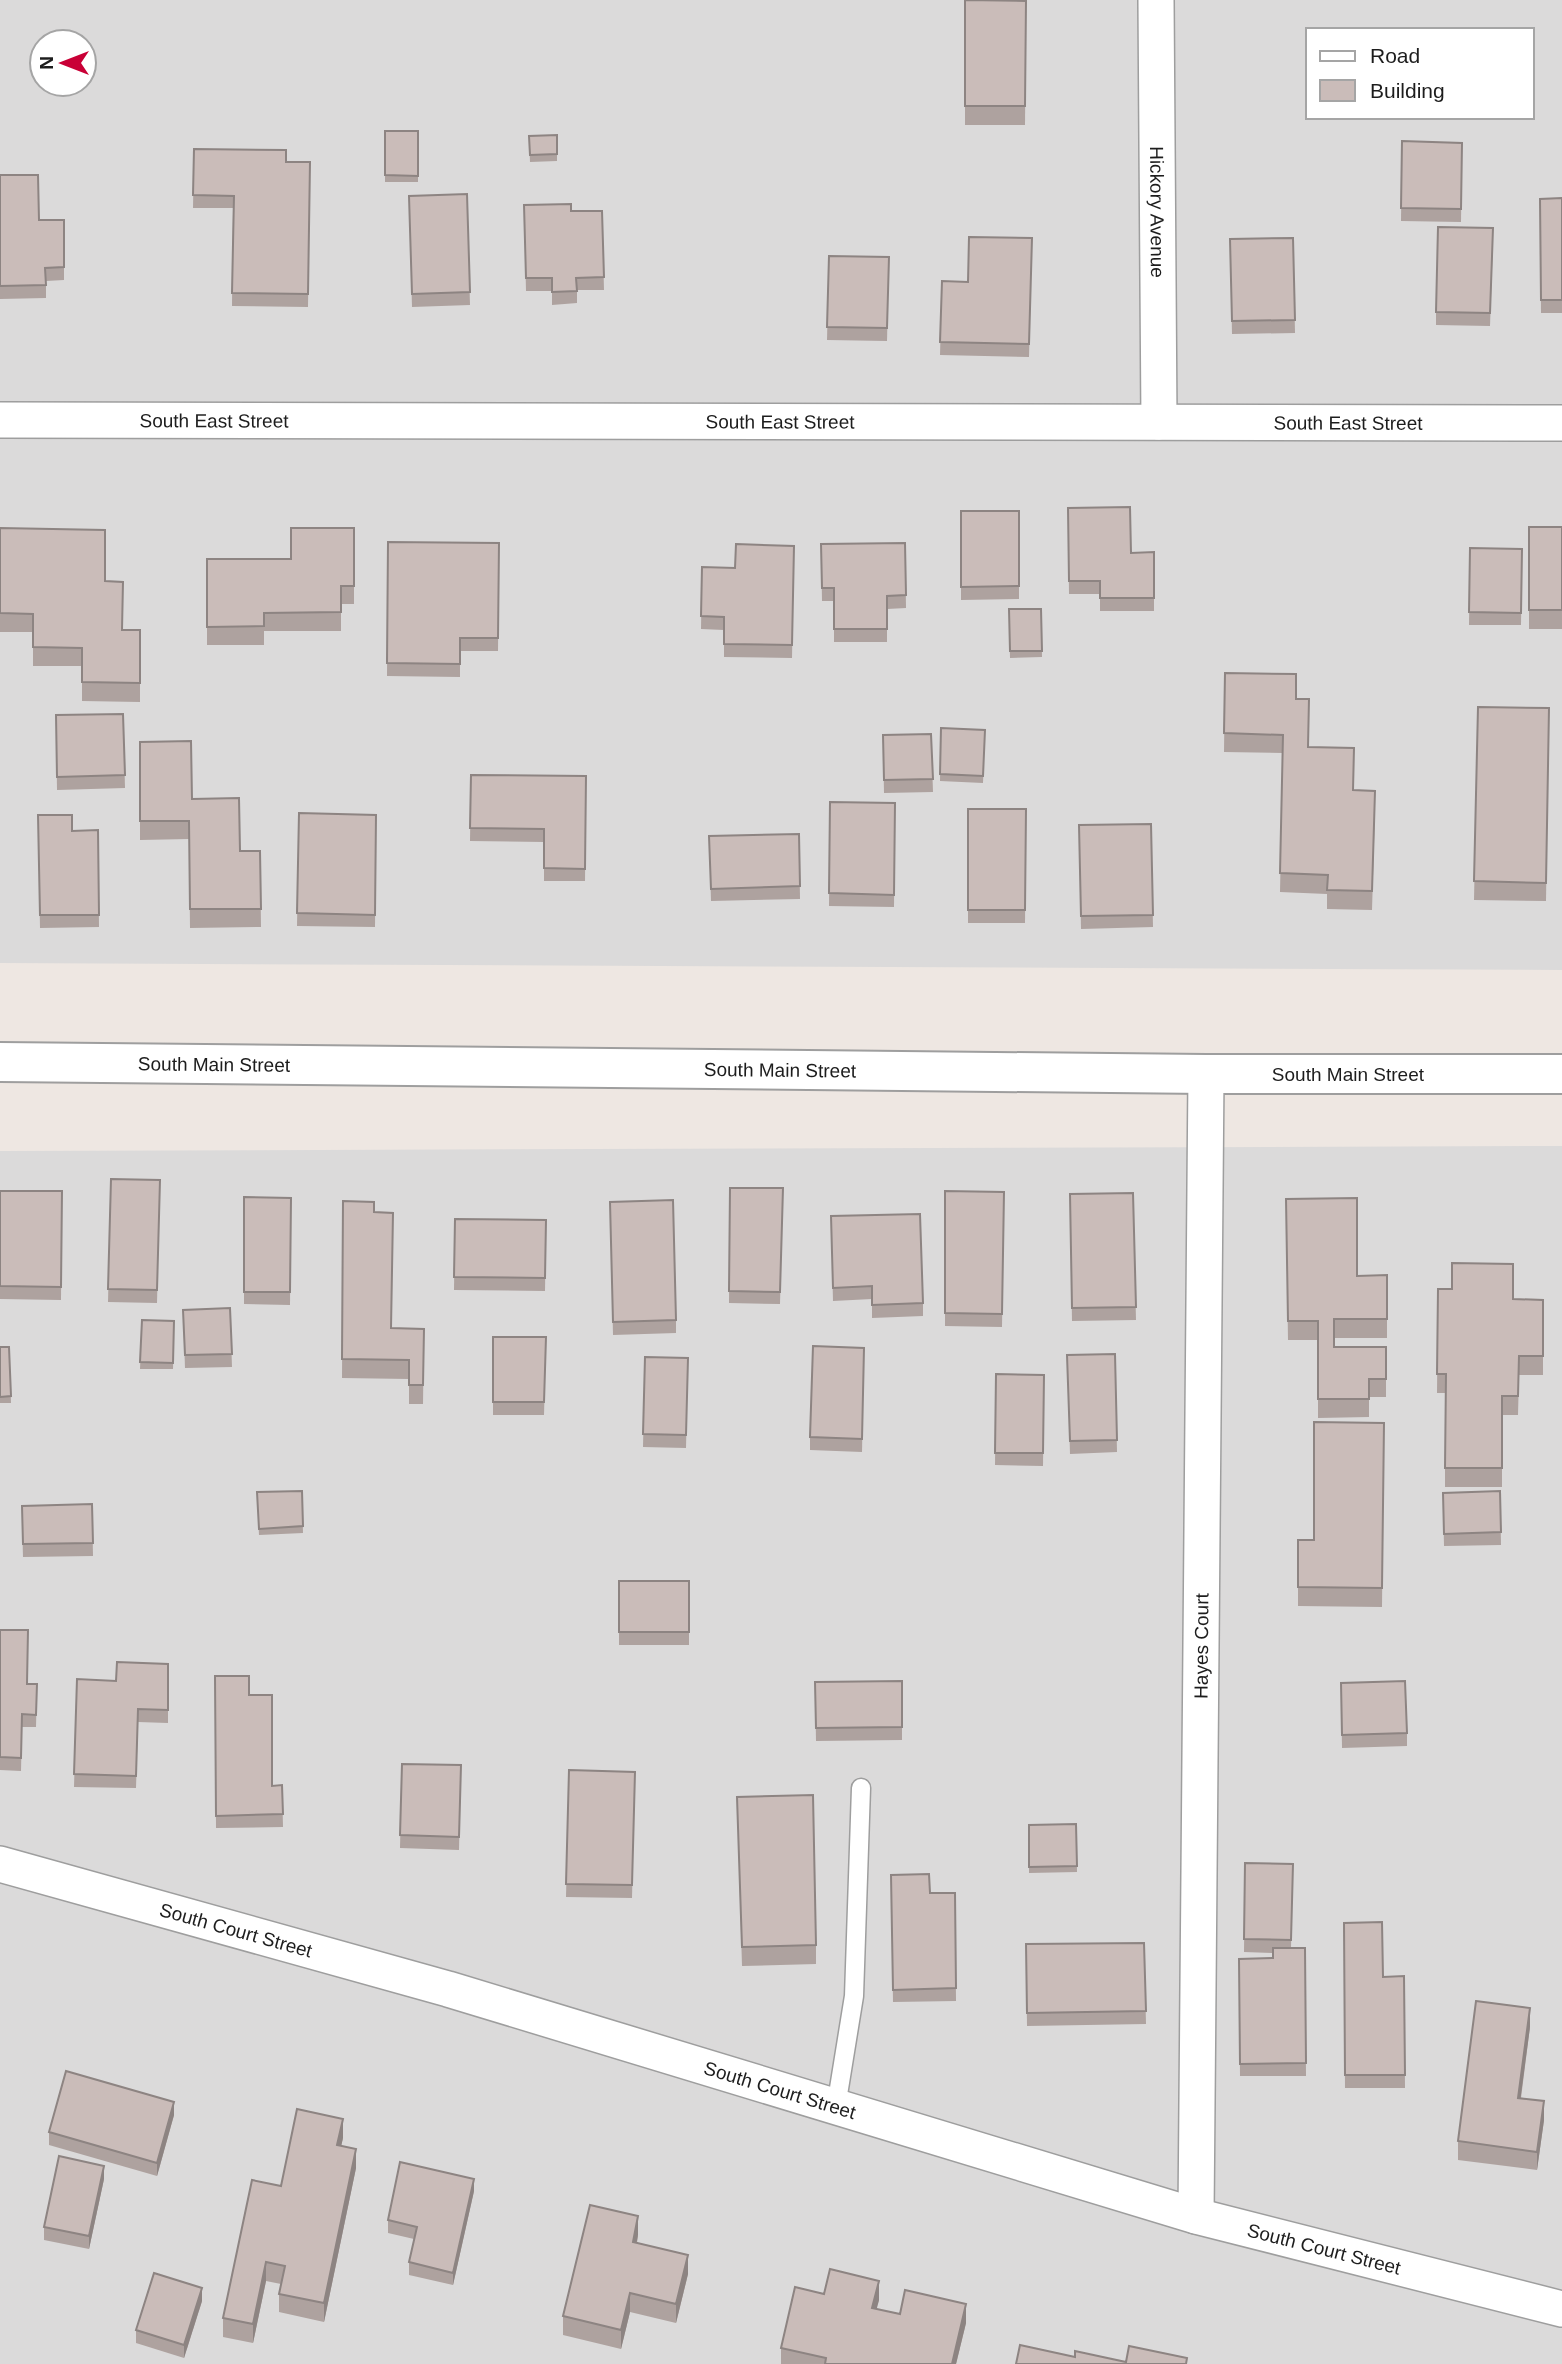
<svg xmlns="http://www.w3.org/2000/svg" width="1562" height="2364" viewBox="0 0 1562 2364" font-family="Helvetica,sans-serif">
  <style>
    .residential { fill: #dbdada; fill-rule: evenodd }
    .lines { fill: none; stroke-linecap: round; stroke-linejoin: round }
    .service-casing { stroke: #9e9e9e; stroke-width: 21 }
    .minor-casing { stroke: #9e9e9e; stroke-width: 38 }
    .tertiary-casing { stroke: #9e9e9e; stroke-width: 42 }
    .service { stroke: #fff; stroke-width: 18 }
    .minor { stroke: #fff; stroke-width: 35 }
    .tertiary { stroke: #fff; stroke-width: 38 }
    .wall { fill: #aea29f }
    .shaded-wall { fill: #8d8482 }
    .building { fill: #cabcb9; stroke: #8d8482; stroke-width: 2 }
    .labels { text-anchor: middle; stroke-width: 5; stroke-linejoin: round; paint-order: stroke }
    .street-label { font-size: 19px; fill: #1d1d1d; stroke: #fff }
  </style>
  <rect width="100%" height="100%" fill="#eee7e2"/>
  <!-- residential -->
  <g class="residential">
    <path d="M0,0H1562V970L0,963ZM1308,30H1532V117H1308ZM42,42H84V84H42Z"/>
    <path d="M1562,1146V2364H0V1151Z"/>
  </g>
  <g class="lines">
    <!-- service casing -->
    <g class="service-casing">
      <path id="service" d="M836,2107L854,1996L861,1788"/>
    </g>
    <!-- minor casing -->
    <g class="minor-casing">
      <g id="minor">
        <path id="s1" d="M1156,0L1159,422"/>
        <path id="s2" d="M0,420L1562,423"/>
        <path id="s3" d="M0,1864L448,1989L1196,2216L1562,2309"/>
        <path id="s4" d="M1196,2216L1206,1074"/>
      </g>
    </g>
    <!-- tertiary casing -->
    <g class="tertiary-casing">
      <g id="tertiary">
        <path id="s5" d="M0,1062L1206,1074H1562"/>
      </g>
    </g>
    <!-- service -->
    <use href="#service" class="service"/>
    <!-- minor -->
    <use href="#minor" class="minor"/>
    <!-- tertiary -->
    <use href="#tertiary" class="tertiary"/>
  </g>
  <!-- wall -->
  <g class="wall">
    <path d="M965,0L1026,1L1025,125H965Z"/>
    <rect x="385" y="131" width="33" height="51"/>
    <path d="M557,135V161L530,162L529,136Z"/>
    <path d="M1402,141L1462,143L1461,222L1401,221Z"/>
    <path d="M194,149L286,162H310L308,307L232,306L233,208H193Z"/>
    <path d="M0,175L39,220H64V280L46,281V298L0,299Z"/>
    <path d="M467,194L470,305L412,307L409,196Z"/>
    <path d="M1562,198V313H1541L1540,199Z"/>
    <path d="M524,205L571,211H602L604,290H577V303L552,305V291H526Z"/>
    <path d="M1032,238L1029,357L940,355L942,281L968,282Z"/>
    <path d="M1293,238L1295,333L1232,334L1230,239Z"/>
    <path d="M1493,241L1490,326L1436,325V312Z"/>
    <path d="M829,256L889,257L887,341L827,340Z"/>
    <path d="M1068,508L1131,553L1154,552V611H1100V594H1069Z"/>
    <path d="M961,511H1019V599L961,600Z"/>
    <rect x="1529" y="527" width="33" height="102"/>
    <path d="M0,528L105,581L123,630H140V702L82,701V666H33V632H0Z"/>
    <path d="M354,528V604H341V631H264V645H207V559H291Z"/>
    <path d="M388,542L499,543L498,651H460V677L387,676Z"/>
    <path d="M905,543L906,608L887,609V642H834V601H822L821,544Z"/>
    <path d="M794,546L792,658L724,657V630L701,629L702,567L735,568Z"/>
    <path d="M1470,548L1522,549L1521,625H1469Z"/>
    <path d="M1009,609H1041L1042,657L1010,658Z"/>
    <path d="M1225,673L1296,699L1308,747L1375,810L1372,910L1327,909V894L1280,892L1283,753L1224,752Z"/>
    <path d="M1478,707L1549,708L1546,901L1474,900Z"/>
    <path d="M123,714L125,788L57,790L56,715Z"/>
    <path d="M941,728L985,730L983,783L940,781Z"/>
    <path d="M931,734L933,792L884,793L883,735Z"/>
    <path d="M140,742L240,851H260L261,927L190,928L189,839L140,840Z"/>
    <path d="M471,775L586,776L585,881H544V842L470,841Z"/>
    <path d="M830,802L895,803L894,907L829,906Z"/>
    <path d="M968,809H1026L1025,923H968Z"/>
    <path d="M299,813L376,815L375,927L297,926Z"/>
    <path d="M38,815L72,831L98,830L99,927L40,928Z"/>
    <path d="M1151,824L1153,927L1081,929L1079,825Z"/>
    <path d="M799,834L800,899L711,901L709,836Z"/>
    <path d="M111,1179L160,1180L157,1303L108,1302Z"/>
    <path d="M730,1188H783L780,1304L729,1303Z"/>
    <path d="M0,1191H62L61,1300L0,1299Z"/>
    <path d="M945,1191L1004,1192L1002,1327L945,1326Z"/>
    <path d="M1133,1193L1136,1320L1072,1321L1070,1194Z"/>
    <path d="M244,1197L291,1198L290,1305L244,1304Z"/>
    <path d="M1286,1199L1357,1276L1387,1275V1338H1334V1347H1386V1397H1369V1417L1318,1418V1340H1288Z"/>
    <path d="M343,1201L374,1212L391,1328L424,1329L423,1404H409V1379L342,1378Z"/>
    <path d="M610,1202L676,1320V1333L613,1335Z"/>
    <path d="M831,1216L923,1303V1316L872,1318V1299L833,1301Z"/>
    <path d="M455,1219L546,1220L545,1291L454,1290Z"/>
    <path d="M1438,1289L1513,1299L1543,1300V1375H1519L1518,1415H1502V1487H1445V1393H1437Z"/>
    <path d="M230,1308L232,1367L185,1368L183,1310Z"/>
    <path d="M142,1320L174,1321L173,1369H140Z"/>
    <path d="M493,1337H546L544,1415H493Z"/>
    <path d="M0,1347H9L11,1403H0Z"/>
    <path d="M864,1348L862,1452L810,1450V1437Z"/>
    <path d="M1115,1354L1117,1452L1070,1454L1067,1355Z"/>
    <path d="M645,1357L688,1358L686,1448L643,1447Z"/>
    <path d="M996,1374L1044,1375L1043,1466L995,1465Z"/>
    <path d="M1384,1423L1382,1607L1298,1606V1540H1314Z"/>
    <path d="M302,1491L303,1533L259,1535L257,1492Z"/>
    <path d="M1500,1491L1501,1545L1444,1546L1443,1493Z"/>
    <path d="M92,1504L93,1556L23,1557L22,1519Z"/>
    <rect x="619" y="1581" width="70" height="64"/>
    <path d="M0,1630L27,1684H37L36,1727H22L21,1771L0,1770Z"/>
    <path d="M168,1664V1723L138,1722L136,1788L74,1787L77,1679L116,1681Z"/>
    <path d="M215,1676L249,1695L272,1786L282,1785L283,1827L216,1828Z"/>
    <path d="M902,1681V1740L816,1741L815,1682Z"/>
    <path d="M1341,1683L1407,1733V1746L1342,1748Z"/>
    <path d="M402,1764L461,1765L459,1850L400,1848Z"/>
    <path d="M569,1770L635,1772L632,1898L566,1897Z"/>
    <path d="M737,1797L816,1945V1964L742,1966Z"/>
    <path d="M1076,1824L1077,1872L1029,1873V1825Z"/>
    <path d="M1245,1863L1293,1864L1291,1948H1305L1306,2076H1240L1239,1959L1273,1958V1953L1244,1952Z"/>
    <path d="M891,1875L930,1893H955L956,2001L893,2002Z"/>
    <path d="M1344,1923L1383,1977L1404,1976L1405,2088H1345Z"/>
    <path d="M1144,1943L1146,2024L1027,2026L1026,1944Z"/>
    <path d="M1530,2027L1521,2098L1544,2120L1537,2170L1458,2160V2141Z"/>
    <path d="M174,2115L157,2176L49,2145V2132Z"/>
    <path d="M343,2138L341,2146L356,2168L324,2322L279,2312V2294L281,2284L266,2281L253,2343L223,2337V2318L281,2186Z"/>
    <path d="M104,2179L89,2249L44,2240V2227Z"/>
    <path d="M474,2191L453,2285L409,2275V2262L414,2239L388,2233V2220Z"/>
    <path d="M638,2235L637,2243L688,2274L676,2323L630,2312L621,2349L563,2335V2316Z"/>
    <path d="M824,2294L879,2300L876,2309L900,2314L966,2323L956,2364H781V2348Z"/>
    <path d="M202,2301L184,2358L136,2343V2330Z"/>
  </g>
  <!-- shaded-wall -->
  <g class="shaded-wall">
    <path d="M1530,2008V2027L1518,2117V2098Z"/>
    <path d="M1544,2101V2120L1537,2170V2152Z"/>
    <path d="M174,2102V2115L157,2176V2163Z"/>
    <path d="M343,2119V2138L337,2164V2145Z"/>
    <path d="M356,2149V2168L324,2322V2303Z"/>
    <path d="M104,2166V2179L89,2249V2236Z"/>
    <path d="M474,2179V2191L453,2285V2273Z"/>
    <path d="M638,2216V2235L633,2261V2242Z"/>
    <path d="M688,2255V2274L676,2323V2304Z"/>
    <path d="M266,2262V2281L253,2343V2324Z"/>
    <path d="M879,2281V2300L872,2327V2308Z"/>
    <path d="M202,2288V2301L184,2358V2345Z"/>
    <path d="M630,2293V2312L621,2349V2330Z"/>
    <path d="M966,2304V2323L956,2364H952Z"/>
  </g>
  <!-- building -->
  <g class="building">
    <path d="M965,0L1026,1L1025,106H965Z"/>
    <path d="M385,131H418V176L385,175Z"/>
    <path d="M557,135V154L530,155L529,136Z"/>
    <path d="M1402,141L1462,143L1461,209L1401,208Z"/>
    <path d="M194,149L286,150V162H310L308,294L232,293L234,196L193,195Z"/>
    <path d="M0,175H38L39,220H64V267L45,268L46,285L0,286Z"/>
    <path d="M467,194L470,292L412,294L409,196Z"/>
    <path d="M1562,198V300H1541L1540,199Z"/>
    <path d="M571,204V211H602L604,277L576,278L577,291L552,292V278H526L524,205Z"/>
    <path d="M1438,227L1493,228L1490,313L1436,312Z"/>
    <path d="M969,237L1032,238L1029,344L940,342L942,281L968,282Z"/>
    <path d="M1293,238L1295,320L1232,321L1230,239Z"/>
    <path d="M829,256L889,257L887,328L827,327Z"/>
    <path d="M1130,507L1131,553L1154,552V598H1100V581H1069L1068,508Z"/>
    <path d="M961,511H1019V586L961,587Z"/>
    <rect x="1529" y="527" width="33" height="83"/>
    <path d="M0,528L105,530V581L123,582L122,630H140V683L82,682V648L33,647V614L0,613Z"/>
    <path d="M291,528H354V586H341V612L264,613V626L207,627V559H291Z"/>
    <path d="M388,542L499,543L498,638H460V664L387,663Z"/>
    <path d="M905,543L906,595L887,596V629H834V588H822L821,544Z"/>
    <path d="M736,544L794,546L792,645L724,644V617L701,616L702,567L735,568Z"/>
    <path d="M1470,548L1522,549L1521,613L1469,612Z"/>
    <path d="M1009,609H1041L1042,651H1010Z"/>
    <path d="M1225,673L1296,674V699H1309L1308,747L1354,748L1353,790L1375,791L1372,891L1327,890L1328,875L1280,873L1283,735L1224,733Z"/>
    <path d="M1478,707L1549,708L1546,883L1474,881Z"/>
    <path d="M123,714L125,775L57,777L56,715Z"/>
    <path d="M941,728L985,730L983,776L940,774Z"/>
    <path d="M931,734L933,779L884,780L883,735Z"/>
    <path d="M191,741L192,799L239,798L240,851H260L261,909H190L189,821H140V742Z"/>
    <path d="M471,775L586,776L585,869L544,868V829L470,828Z"/>
    <path d="M830,802L895,803L894,895L829,893Z"/>
    <path d="M968,809H1026L1025,910H968Z"/>
    <path d="M299,813L376,815L375,915L297,913Z"/>
    <path d="M38,815H72V831L98,830L99,915H40Z"/>
    <path d="M1151,824L1153,915L1081,916L1079,825Z"/>
    <path d="M799,834L800,886L711,889L709,836Z"/>
    <path d="M111,1179L160,1180L157,1290L108,1289Z"/>
    <path d="M730,1188H783L780,1292L729,1291Z"/>
    <path d="M0,1191H62L61,1287L0,1286Z"/>
    <path d="M945,1191L1004,1192L1002,1314L945,1313Z"/>
    <path d="M1133,1193L1136,1307L1072,1308L1070,1194Z"/>
    <path d="M244,1197L291,1198L290,1292H244Z"/>
    <path d="M1357,1198V1276L1387,1275V1319H1334V1347H1386V1379H1369V1399H1318V1321H1288L1286,1199Z"/>
    <path d="M673,1200L676,1320L613,1322L610,1202Z"/>
    <path d="M343,1201L374,1202V1212L393,1213L391,1328L424,1329L423,1385H409V1360L342,1359Z"/>
    <path d="M920,1214L923,1303L872,1305V1286L833,1288L831,1216Z"/>
    <path d="M455,1219L546,1220L545,1278L454,1277Z"/>
    <path d="M1452,1263L1513,1264V1299L1543,1300V1356H1519L1518,1396H1502V1468H1445L1446,1374H1437L1438,1289H1452Z"/>
    <path d="M230,1308L232,1354L185,1355L183,1310Z"/>
    <path d="M142,1320L174,1321L173,1363L140,1362Z"/>
    <path d="M493,1337H546L544,1402H493Z"/>
    <path d="M813,1346L864,1348L862,1439L810,1437Z"/>
    <path d="M0,1347H9L11,1396L0,1397Z"/>
    <path d="M1115,1354L1117,1440L1070,1441L1067,1355Z"/>
    <path d="M645,1357L688,1358L686,1435L643,1434Z"/>
    <path d="M996,1374L1044,1375L1043,1453H995Z"/>
    <path d="M1314,1422L1384,1423L1382,1588L1298,1587V1540H1314Z"/>
    <path d="M302,1491L303,1526L259,1529L257,1492Z"/>
    <path d="M1500,1491L1501,1532L1444,1534L1443,1493Z"/>
    <path d="M92,1504L93,1543L23,1544L22,1506Z"/>
    <rect x="619" y="1581" width="70" height="51"/>
    <path d="M0,1630H28L27,1684H37L36,1715L22,1714L21,1758L0,1757Z"/>
    <path d="M117,1662L168,1664V1710L138,1709L136,1776L74,1774L77,1679L116,1681Z"/>
    <path d="M215,1676H249V1695H272V1786L282,1785L283,1814L216,1816Z"/>
    <path d="M902,1681V1727L816,1728L815,1682Z"/>
    <path d="M1405,1681L1407,1733L1342,1735L1341,1683Z"/>
    <path d="M402,1764L461,1765L459,1837L400,1835Z"/>
    <path d="M569,1770L635,1772L632,1885L566,1884Z"/>
    <path d="M813,1795L816,1945L742,1947L737,1797Z"/>
    <path d="M1076,1824L1077,1866L1029,1867V1825Z"/>
    <path d="M1245,1863L1293,1864L1291,1940L1244,1939Z"/>
    <path d="M929,1874L930,1893H955L956,1988L893,1990L891,1875Z"/>
    <path d="M1382,1922L1383,1977L1404,1976L1405,2075H1345L1344,1923Z"/>
    <path d="M1144,1943L1146,2011L1027,2013L1026,1944Z"/>
    <path d="M1273,1948H1305L1306,2063L1240,2064L1239,1959L1273,1958Z"/>
    <path d="M1476,2001L1530,2008L1518,2098L1544,2101L1537,2152L1458,2141Z"/>
    <path d="M66,2071L174,2102L157,2163L49,2132Z"/>
    <path d="M297,2109L343,2119L337,2145L356,2149L324,2303L279,2294L285,2266L266,2262L253,2324L223,2318L252,2180L281,2186Z"/>
    <path d="M59,2156L104,2166L89,2236L44,2227Z"/>
    <path d="M400,2162L474,2179L453,2273L409,2262L417,2227L388,2220Z"/>
    <path d="M590,2205L638,2216L633,2242L688,2255L676,2304L630,2293L621,2330L563,2316Z"/>
    <path d="M830,2269L879,2281L872,2308L900,2314L905,2290L966,2304L952,2364H825L826,2358L781,2348L795,2287L824,2294Z"/>
    <path d="M154,2273L202,2288L184,2345L136,2330Z"/>
    <path d="M1020,2345L1075,2357V2351L1126,2362L1129,2346L1187,2358L1186,2364H1016Z"/>
  </g>
  <g class="labels">
    <!-- street labels -->
    <g class="street-label">
      <text dy="7" stroke="none"><textPath href="#s1" startOffset="212">Hickory Avenue</textPath></text>
      <text dy="7" stroke="none"><textPath href="#s2" startOffset="214">South East Street</textPath></text>
      <text dy="7" stroke="none"><textPath href="#s2" startOffset="780">South East Street</textPath></text>
      <text dy="7" stroke="none"><textPath href="#s2" startOffset="1348">South East Street</textPath></text>
      <text dy="7" stroke="none"><textPath href="#s5" startOffset="214">South Main Street</textPath></text>
      <text dy="7" stroke="none"><textPath href="#s5" startOffset="780">South Main Street</textPath></text>
      <text dy="7" stroke="none"><textPath href="#s5" startOffset="1348">South Main Street</textPath></text>
      <text dy="7" stroke="none"><textPath href="#s4" startOffset="570">Hayes Court</textPath></text>
      <text dy="7" stroke="none"><textPath href="#s3" startOffset="245">South Court Street</textPath></text>
      <text dy="7" stroke="none"><textPath href="#s3" startOffset="812">South Court Street</textPath></text>
      <text dy="7" stroke="none"><textPath href="#s3" startOffset="1379">South Court Street</textPath></text>
    </g>
  </g>
  <!-- legend -->
  <rect x="1306" y="28" width="228" height="91" fill="#ffffff" stroke="#a5a5a5" stroke-width="2"/>
  <rect x="1320" y="51" width="35" height="10" fill="#ffffff" stroke="#a5a5a5" stroke-width="2"/>
  <text x="1370" y="63" font-size="21" fill="#1d1d1d">Road</text>
  <rect x="1320" y="80" width="35" height="21" fill="#cabcb9" stroke="#a5a5a5" stroke-width="2"/>
  <text x="1370" y="98" font-size="21" fill="#1d1d1d">Building</text>
  <!-- north arrow -->
  <g transform="translate(63 63) rotate(270)"><circle r="33" fill="#ffffff" stroke="#a5a5a5" stroke-width="2"/>
  <path d="M0-5L12 26L0 18L-12 26Z" fill="#c90036"/>
  <text y="-10" font-size="19" font-weight="bold" text-anchor="middle" fill="#1d1d1d">N</text>
  </g>
</svg>
